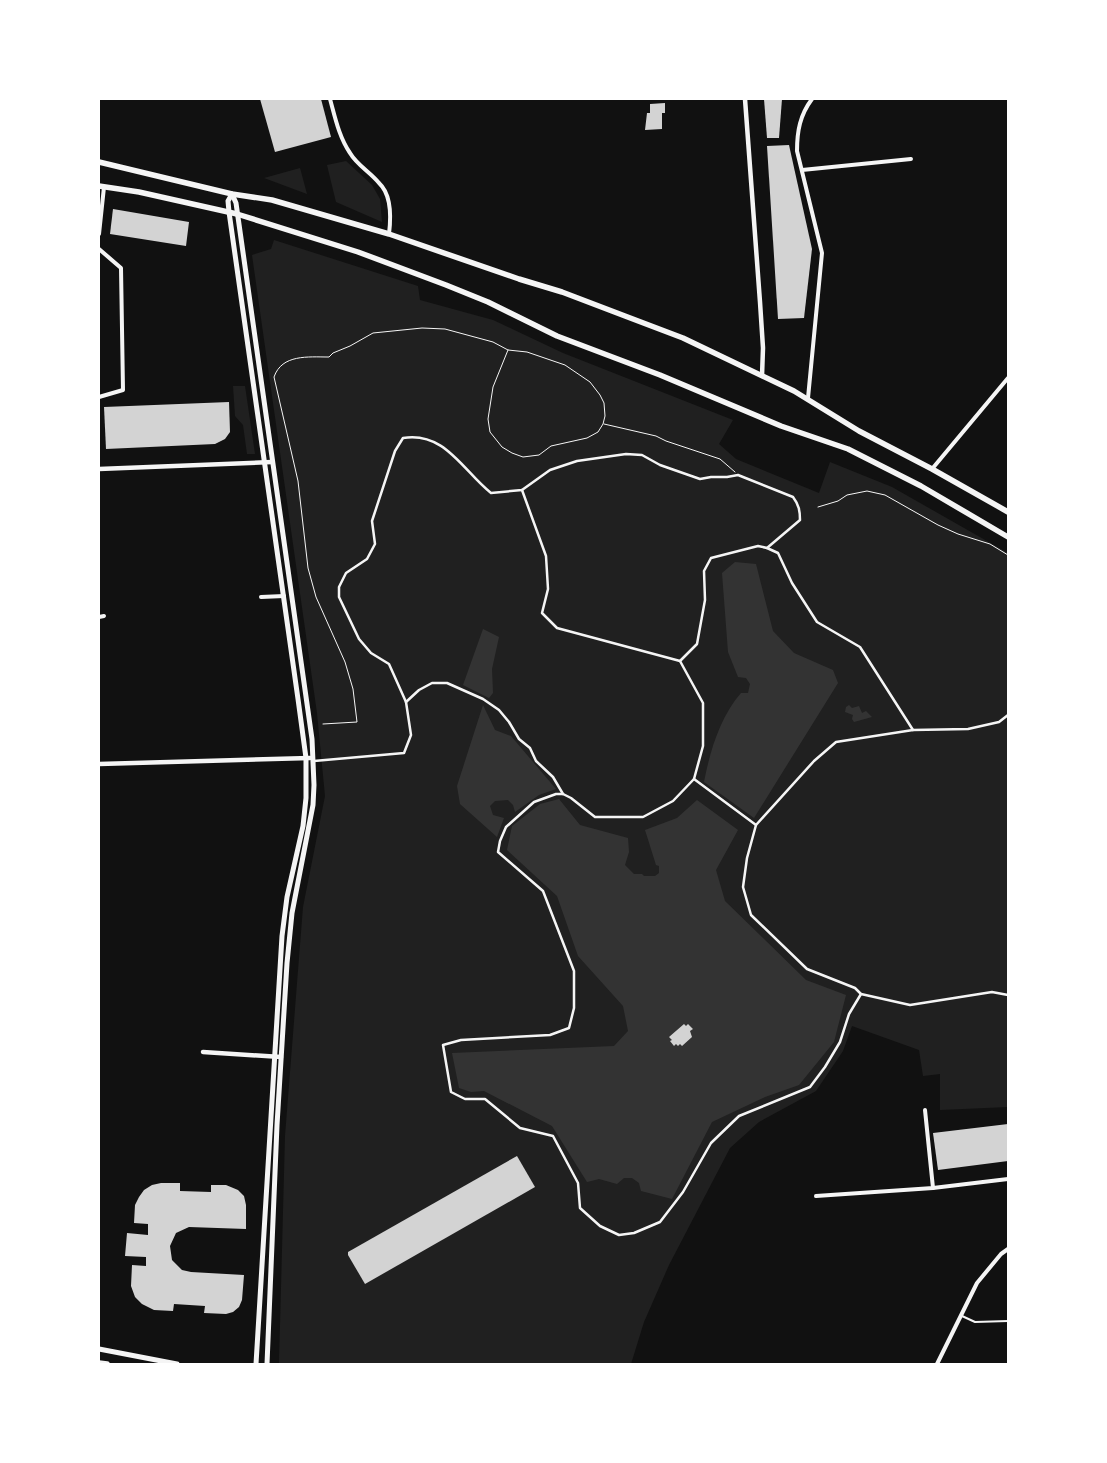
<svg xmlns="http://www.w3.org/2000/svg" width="1107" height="1463" viewBox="0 0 1107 1463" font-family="Arial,sans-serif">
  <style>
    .green { fill: #202020 }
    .water { fill: #333 }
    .building { fill: #d3d3d3 }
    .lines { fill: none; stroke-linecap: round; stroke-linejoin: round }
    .path { stroke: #f5f5f5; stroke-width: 1 }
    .service { stroke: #f5f5f5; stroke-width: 2 }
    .pedestrian { stroke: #f5f5f5; stroke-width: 2.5 }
    .minor { stroke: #f5f5f5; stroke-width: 4 }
    .tertiary { stroke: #f5f5f5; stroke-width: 4.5 }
    .secondary { stroke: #f5f5f5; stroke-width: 5 }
    .primary { stroke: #f5f5f5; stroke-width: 5.5 }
    .trunk { stroke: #f5f5f5; stroke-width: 5.5 }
  </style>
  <rect width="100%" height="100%" fill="#111"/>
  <!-- green -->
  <g class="green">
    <path d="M346,161L372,185L380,199L382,222L336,202L327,165Z"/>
    <path d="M300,168L307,194L264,178Z"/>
    <path d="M274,240L418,286L420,300L493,320L563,353L733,420L719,444L736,459L819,493L830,462L892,487L1008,553V1107L940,1110V1074L923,1076L919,1050L852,1026L843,1051L816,1091L759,1122L730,1148L669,1265L644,1322L631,1364H279L285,1136L303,907L325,796L317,713L252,255L271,249Z"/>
    <path d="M233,386H245L255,454H247L243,425L235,416Z"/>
  </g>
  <!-- water -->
  <g class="water">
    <path d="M735,562L756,564L773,631L794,653L833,670L838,683L754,818L704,782C710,751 720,717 741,693H748L750,684L746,678L738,677L728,652L722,573Z"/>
    <path d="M483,629L499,637L492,669L493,693L489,698L463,685Z"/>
    <path d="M483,705L495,730L511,736L556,789L539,795L515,812L513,805L508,800L495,801L490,806L493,815L504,818L497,837L460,804L457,786Z"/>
    <path d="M849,705L852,708L859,706L862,713L866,711L872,717L854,722L852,719L853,715L845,712L846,707Z"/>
    <path d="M559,799L580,825L628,838L629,852L625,865L634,874H642L644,876H655L659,873V866L656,865L645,830L677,818L697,800L738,830L716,870L725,901L806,980L846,995L834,1042L799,1085L765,1097L712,1122L672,1199L641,1191L639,1183L632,1178H624L617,1184L599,1179L587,1182L552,1126L484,1091L471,1092L459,1088L452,1053L614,1046L628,1031L623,1006L578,956L557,896L507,850L512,826L540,804Z"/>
  </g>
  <!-- building -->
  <g class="building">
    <path d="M260,99H321L331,137L275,152Z"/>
    <path d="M764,99H782L779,138H767Z"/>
    <path d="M665,103V113H662V129L645,130L647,113H650V104Z"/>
    <path d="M789,145L812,249L804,318L778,319L767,146Z"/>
    <path d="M113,209L189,222L186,246L110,234Z"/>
    <path d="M229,402L230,432L225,439L215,444L106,449L104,407Z"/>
    <path d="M684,1024L686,1026L688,1024L693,1029L690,1031L692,1037L682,1046L680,1044L678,1046L676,1044L674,1046L670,1041L672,1040L669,1037Z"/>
    <path d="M1008,1124V1161L938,1170L933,1133Z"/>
    <path d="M517,1156L535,1187L365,1284L348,1255V1252Z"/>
    <path d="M161,1183H180V1191L211,1192V1185H226L238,1190L244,1196L246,1205V1229L189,1227L176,1233L170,1246L172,1260L182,1270L191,1272L244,1275L242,1300L239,1307L233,1312L226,1314L204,1313L205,1306L174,1304L173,1311L154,1310L142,1304L135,1297L131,1286L132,1265L146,1266V1257L125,1256L127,1233L148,1235V1224L134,1223L135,1205L139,1197L144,1190L152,1185Z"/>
  </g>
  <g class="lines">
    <!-- path -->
    <g class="path">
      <path d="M604,424L656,436L666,441L720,459L735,472"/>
      <path d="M818,507L838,501L847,495L867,491L885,495L938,525L958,534L990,544L1008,555"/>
      <path d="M323,724L357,722L353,689L345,662L316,597L308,568L298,481L274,377C282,354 308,357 329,357L333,353L350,346L373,333L422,328L445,329L493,342L508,350L527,352L565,365L590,382L600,395L604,403L605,416L603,424L598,432L587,438L551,446L539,455L523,457L512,453L502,447L490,432L488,419L493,387L508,350"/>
    </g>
    <!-- service -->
    <path class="service" d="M962,1316L975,1322L1008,1321"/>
    <!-- pedestrian -->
    <g class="pedestrian">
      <path d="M522,490L546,556L548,589L542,613L557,628L680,661L703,703V746L694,779L673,801L643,817H595L571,798L563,794H556L534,802L506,827L500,841L498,852L543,891L574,971V1008L569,1028L550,1035L461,1040L443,1045L451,1092L465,1099H485L520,1128L553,1136L578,1183L580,1208L600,1226L619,1235L634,1233L660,1222L683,1192L711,1143L739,1116L810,1087L825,1067L840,1042L849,1014L861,994"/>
      <path d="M680,661L697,644L705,600L704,571L711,558L758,546L767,548"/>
      <path d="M406,702L419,690L432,683H447L483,699L499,710L509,722L519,739L530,748L536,761L553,777L563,794"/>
      <path d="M1008,715L999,722L968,729L913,730L836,742L814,761L756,825L747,858L743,887L751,915L807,969L855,988L861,994L910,1005L992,992L1008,995"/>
      <path d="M314,761L404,753L411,735L406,702L389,664L371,653L359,639L339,597V587L346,573L367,559L375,544L372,521L395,451L403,438C445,431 463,471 491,493L522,490L550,470L577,461L626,454L642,455L660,465L700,479L711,477H727L738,475L793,497C799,505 800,511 800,520L767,548L778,553L792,583L817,622L860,647L913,730"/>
      <path d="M694,779L756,825"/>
    </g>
    <!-- minor -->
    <g class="minor">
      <path d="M330,99C335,117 339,137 350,153C357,165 370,172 379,183C392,195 391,218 389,234"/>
      <path d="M802,170L911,159"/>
      <path d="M99,234L104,187"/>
      <path d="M99,249L121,268L123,390L99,397"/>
      <path d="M808,398L822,253L797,151C797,131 800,115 812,99"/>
      <path d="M932,469L1008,378"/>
      <path d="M261,597L284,596"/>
      <path d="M99,617L104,616"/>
      <path d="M925,1110L933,1188"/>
      <path d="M816,1196L933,1188L1008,1179"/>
      <path d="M937,1364L977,1283L1001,1254L1008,1249"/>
    </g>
    <!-- tertiary -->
    <g class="tertiary">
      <path d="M745,99L760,302L763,348L762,376"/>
      <path d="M99,469L272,462"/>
      <path d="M99,764L310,758"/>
      <path d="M203,1052L281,1057"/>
    </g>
    <!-- secondary -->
    <g class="secondary">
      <path d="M232,194L228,201L229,212L298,699L306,758V798L303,826L287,897L282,936L256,1364"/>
      <path d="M232,194L236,203L312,739L314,785L313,805L292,913L287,963L277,1125L267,1364"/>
      <path d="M99,1349L177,1364"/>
    </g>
    <!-- primary -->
    <path class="primary" d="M99,1363L107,1364"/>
    <!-- trunk -->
    <g class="trunk">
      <path d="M99,162L232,194L272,200L389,234L519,279L562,292L625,316L683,338L794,391L859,431L932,469L1008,512"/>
      <path d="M99,186L139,192L237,214L358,252L446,285L488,302L557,336L660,375L781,426L848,449L921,486L1008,537"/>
    </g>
  </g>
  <!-- border -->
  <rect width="1107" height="1463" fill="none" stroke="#ffffff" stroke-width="200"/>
</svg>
